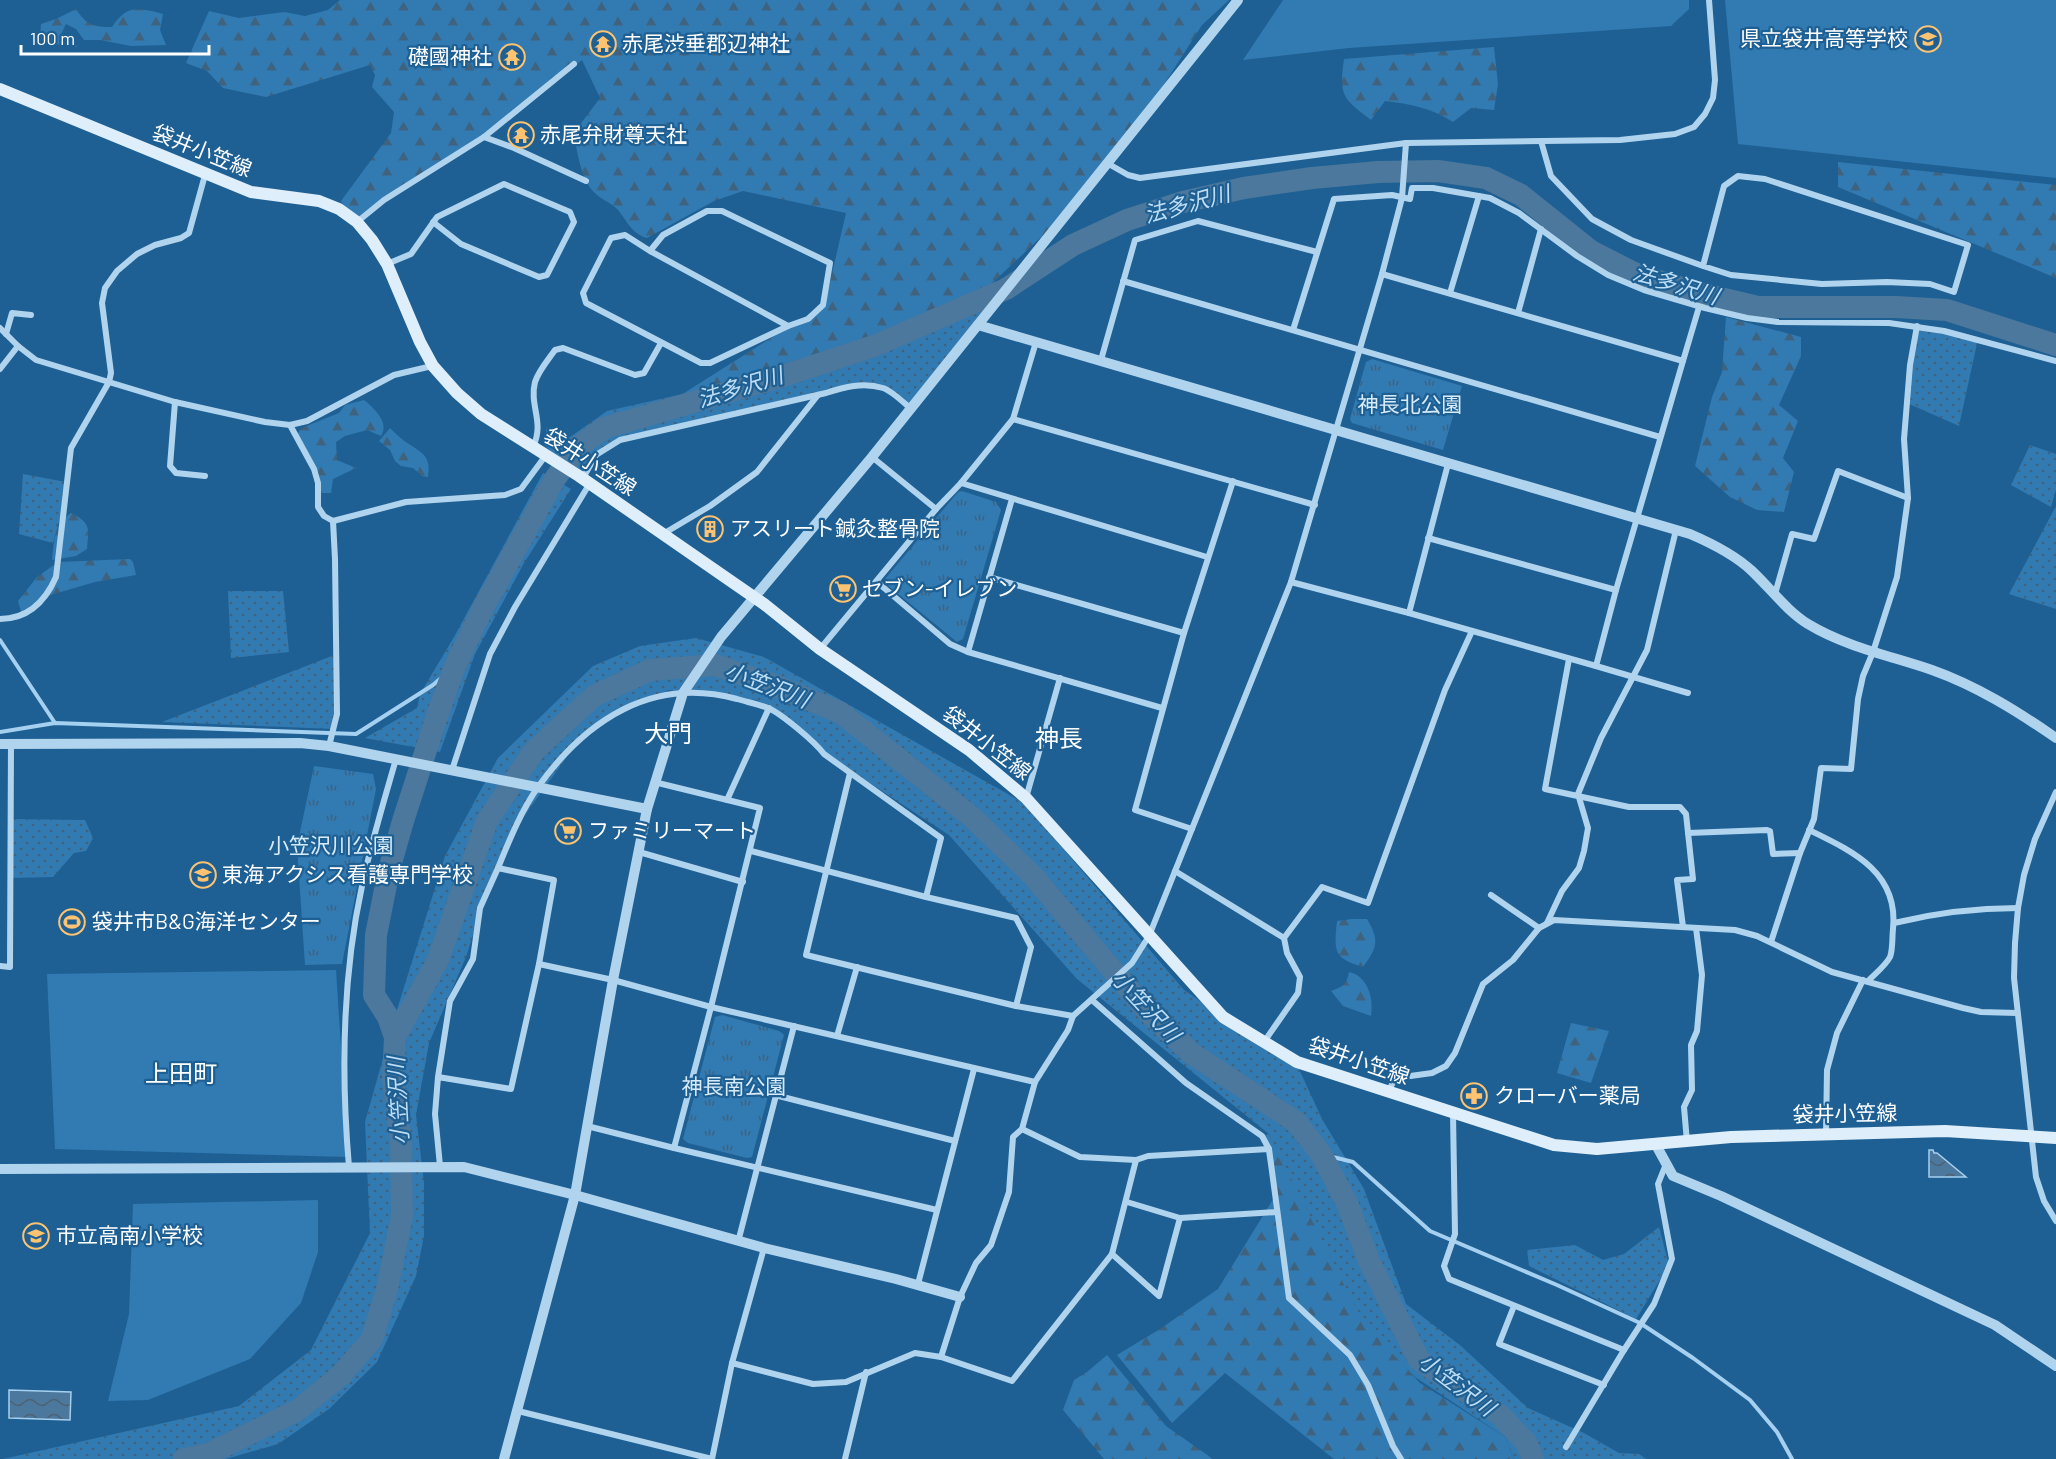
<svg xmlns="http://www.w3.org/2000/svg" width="2056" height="1459" viewBox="0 0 2056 1459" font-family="Barlow,'Noto Sans JP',sans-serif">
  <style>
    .grass { fill: url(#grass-dots) }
    .forest { fill: url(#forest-firs) }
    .park { fill: url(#park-tufts) }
    .garden { fill: #327ab2 }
    .water { fill: url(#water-waves); stroke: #a5d0f0; stroke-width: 1.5 }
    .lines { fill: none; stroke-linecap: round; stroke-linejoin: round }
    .stream { stroke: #a5d0f0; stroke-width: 4 }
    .river { stroke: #4b789c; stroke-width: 22 }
    .minor { stroke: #b1d4ee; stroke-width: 6 }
    .tertiary { stroke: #b1d4ee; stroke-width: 10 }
    .secondary { stroke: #deeefa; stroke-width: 12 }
    .labels { text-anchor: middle; stroke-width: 4.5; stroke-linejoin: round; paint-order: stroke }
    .poi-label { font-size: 21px; fill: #fff; stroke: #1e6094; text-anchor: start }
    .street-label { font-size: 21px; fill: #fff; stroke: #1e6094 }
    .park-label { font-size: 21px; fill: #d7ebfa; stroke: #1e6094 }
    .water-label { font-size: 22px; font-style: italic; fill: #bdddf5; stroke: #1e6094 }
    .quarter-label { font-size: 24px; fill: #fff; stroke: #1e6094 }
  </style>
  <defs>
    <pattern id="grass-dots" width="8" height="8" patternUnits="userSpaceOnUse" patternTransform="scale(1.5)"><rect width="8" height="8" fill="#327ab2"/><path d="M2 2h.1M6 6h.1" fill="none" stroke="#3f637f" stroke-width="1.8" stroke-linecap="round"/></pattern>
    <pattern id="forest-firs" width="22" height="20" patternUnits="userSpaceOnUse" patternTransform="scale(1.5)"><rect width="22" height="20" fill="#327ab2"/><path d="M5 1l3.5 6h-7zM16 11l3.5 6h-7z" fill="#3f637f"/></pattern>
    <pattern id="park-tufts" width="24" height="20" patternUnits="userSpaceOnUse" patternTransform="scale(1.5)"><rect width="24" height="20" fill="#327ab2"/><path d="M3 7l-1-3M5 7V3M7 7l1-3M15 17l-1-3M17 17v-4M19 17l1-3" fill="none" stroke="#3f637f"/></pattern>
    <pattern id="water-waves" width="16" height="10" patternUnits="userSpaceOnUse" patternTransform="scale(1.5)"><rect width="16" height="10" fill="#4b789c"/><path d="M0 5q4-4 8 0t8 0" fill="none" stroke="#4c6274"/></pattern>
  </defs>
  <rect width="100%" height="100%" fill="#1e6094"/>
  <!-- grass -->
  <g class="grass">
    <path d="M984,288L988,305L911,409L885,388L849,386L620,440L596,455L583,478L544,445L547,427L563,442L607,411L687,393L855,343Z"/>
    <path d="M1917,326L1978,339L1959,426L1907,403Z"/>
    <path d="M2030,445L2056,454V490L2051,507L2011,485Z"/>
    <path d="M543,473L571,489L524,563L475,654L440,752L365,738L417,708L420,694L454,637Z"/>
    <path d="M23,474L66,482L64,504L53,543L19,534Z"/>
    <path d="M2056,506V609L2009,594Z"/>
    <path d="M228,591H283L289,652L231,658Z"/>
    <path d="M696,638L764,657L1024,803L1184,990L1299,1069L1322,1119L1364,1189L1406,1304L1461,1346L1528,1408L1584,1433L1619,1453L1639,1454L1646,1459H1514L1505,1437L1415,1377L1357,1320L1269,1134L1077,979L949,835L821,751L757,700L669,690L633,705L577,743L516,827L482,906L466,957L429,1043L416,1115L424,1183V1236L416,1276L377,1362L329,1409L278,1444L226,1459H3L239,1406L311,1350L370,1233L365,1122L395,1016L445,856L498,758L593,666L640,646Z"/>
    <path d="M337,654L333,729L162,722Z"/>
    <path d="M11,819L85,820L93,838L86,851L74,853L53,877L10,878Z"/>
    <path d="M1659,1227L1669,1265L1636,1319L1529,1266L1527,1250L1575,1245L1603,1260L1624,1254Z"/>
  </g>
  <!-- forest -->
  <g class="forest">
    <path d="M340,0H1229L1202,25L1140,122L1070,210L989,286L855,343L681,395L825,304L846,213L743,191L714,201L647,238C632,234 627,221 618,210C611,202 599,199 592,190C580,176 578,151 573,134L600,98L582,60L484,137L370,212L353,219L341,201L391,133L394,112L372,87L375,75L370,65L266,97L223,88L207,71L186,63L209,11L239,18L284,12L305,16L328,10Z"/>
    <path d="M76,9C86,25 94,27 112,27C127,4 139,8 163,14L160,30L166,45L131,46L100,40H84L76,29L66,24L60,36L73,40L77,47L55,44L40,39L41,24L56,19Z"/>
    <path d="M1494,47L1498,84L1494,110L1471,108L1453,122C1432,108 1410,104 1385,101L1371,120C1342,98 1339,95 1344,59Z"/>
    <path d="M1838,162L2056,185V278L1838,187Z"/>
    <path d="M1726,317L1801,337V356L1779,405L1798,421L1783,458L1794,472L1784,512L1757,510L1730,497L1695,466L1712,397L1722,372Z"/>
    <path d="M364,400C374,408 390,423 381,436L367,430L345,436L336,442L337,460L356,468L333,479L331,493H322L311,463L296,436L300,430L304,427L339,413L345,405Z"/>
    <path d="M390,428C396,434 402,440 409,444C424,454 431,457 428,477L422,476L413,468L401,466L395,461L390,450L379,441Z"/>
    <path d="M71,513C91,523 89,528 87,549L76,556L52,560C54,542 54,524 71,513Z"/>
    <path d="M130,559L133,562L136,575L95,582L47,596L22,615L18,601L37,577L58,562Z"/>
    <path d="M1352,919H1367C1380,941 1377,948 1363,967C1333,958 1334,951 1337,921Z"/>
    <path d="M1349,972C1368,976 1374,999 1371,1016L1343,1006L1331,991C1343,987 1347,984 1349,972Z"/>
    <path d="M1571,1023L1609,1031L1591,1083L1557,1073Z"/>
    <path d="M1269,1134L1362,1321L1420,1383L1505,1437L1514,1459H1334L1225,1373L1172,1423L1117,1355L1160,1329L1218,1289L1275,1196L1262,1136Z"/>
    <path d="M1107,1355L1166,1426L1213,1459H1104L1063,1410L1074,1380L1087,1372Z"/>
  </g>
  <!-- park -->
  <g class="park">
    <path d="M1372,359L1462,386L1443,450L1352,423L1350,419L1366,362Z"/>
    <path d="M962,491L996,502L1001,510L963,639L957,642L886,584L885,579L958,492Z"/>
    <path d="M314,766L373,774L376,789L342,964L305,965L297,846Z"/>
    <path d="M722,1015L779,1031L784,1035L752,1157L747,1158L688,1143L683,1139L715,1017Z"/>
  </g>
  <!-- garden -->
  <g class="garden">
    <path d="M1283,0H1689V9L1671,26L1349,48L1243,60Z"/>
    <path d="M1725,0H2056V178L1738,144Z"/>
    <path d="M336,970L348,1157L55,1149L47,974Z"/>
    <path d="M318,1200V1252L301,1303L250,1359L148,1400L108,1401L129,1314L133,1204Z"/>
  </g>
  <!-- water -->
  <g class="water">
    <path d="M1929,1150H1933L1934,1153H1937L1966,1177H1929Z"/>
    <path d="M9,1390L71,1392L70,1420L9,1418Z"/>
  </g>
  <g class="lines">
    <!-- stream -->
    <g class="stream">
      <path d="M0,640L55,723"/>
      <path d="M0,732L55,723L356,734L433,685L455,666"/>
      <path d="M1321,1154L1353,1162L1430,1231L1557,1285L1640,1323L1693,1358L1750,1400L1777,1432L1792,1459"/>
    </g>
    <!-- river -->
    <g class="river">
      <path d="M395,1037L388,1017L374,995L376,935L389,870L403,821L437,716L455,666L483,608L554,480L579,446L604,428L780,377L874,346L1006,289L1073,245L1127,220L1183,202L1244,188L1312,178L1378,172L1438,171L1486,178L1521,195L1591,251L1634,273L1691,291L1758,307H1896L1947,310L2056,345"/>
      <path d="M184,1459L208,1454L298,1410L341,1375L372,1339L387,1289L402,1216L401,1142L393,1078L395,1037L438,960L487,821L534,751L594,696L650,670L715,665L777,686L841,713L973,818L1033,876L1148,1012L1191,1053L1296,1122L1321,1154L1347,1203L1369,1261L1419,1360L1499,1414L1526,1442L1533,1459"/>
    </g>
    <!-- minor -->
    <g class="minor">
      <path d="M484,137L514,148L586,181"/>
      <path d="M1541,141L1551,176L1592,219L1631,240L1703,266L1731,275L1822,284L1887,282L1930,284L1954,292L1968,245L1765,179L1738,176L1724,186L1703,266"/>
      <path d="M1107,163L1128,175L1140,178L1406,143L1620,140L1675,134L1694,127L1705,114L1713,98L1715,80L1709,0"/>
      <path d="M357,222L384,200L484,137L574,64"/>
      <path d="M650,251L663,235L707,211H722L830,263L823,305L808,319L788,326L710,363H701L586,303L583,293L611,238L625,235L650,251L788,326"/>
      <path d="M387,264L411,254L437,217L504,184L570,212L574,222L547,275L539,277L461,244L433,222"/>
      <path d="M1123,281L1660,437"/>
      <path d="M1450,293L1479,196"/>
      <path d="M1518,313L1541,229"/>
      <path d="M0,328L18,346L36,360L175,402L265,422L290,425L307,421L394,375L432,366"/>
      <path d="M1293,330L1334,199L1392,195L1410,199L1412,188H1433L1490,198L1519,213L1577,256L1608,275L1644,290L1705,308L1747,318L1778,322L1889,323L1944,331L2056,361"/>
      <path d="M6,334L12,313L31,315"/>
      <path d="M1101,360L1135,240L1198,221L1317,252"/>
      <path d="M1683,361L1699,307"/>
      <path d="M0,369L18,346"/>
      <path d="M175,402L170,466L176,473L205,476"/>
      <path d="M1013,419L1315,505"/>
      <path d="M290,425L314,469L318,483V507L324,516L333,521L406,502L505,495L521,489L546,455"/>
      <path d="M533,447C545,422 529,406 535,382C539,370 548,360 555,350L563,348L635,375L644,373L661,343"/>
      <path d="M872,457L936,509"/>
      <path d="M583,478L596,455L620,440L826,393C844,387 863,382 883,388C892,391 903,402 911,409"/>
      <path d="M961,483L1207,557"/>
      <path d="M663,534L710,506L757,472L818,395"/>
      <path d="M1428,538L1616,590"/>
      <path d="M989,577L1184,633"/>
      <path d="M877,582L950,644L968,652L1162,708"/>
      <path d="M1291,582L1409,613L1596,666L1616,590L1683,361L1382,274"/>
      <path d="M1775,594L1792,534L1814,539L1838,471L1908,498"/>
      <path d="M1409,613L1448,464"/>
      <path d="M0,619C28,619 45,602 56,577L71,448L109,382L111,373L102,303L105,288L117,271L137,254L155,245L181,238L189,233L205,175"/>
      <path d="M820,649L936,509L961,483L1013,419L1036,342"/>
      <path d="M968,652L1012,499"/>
      <path d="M1569,659L1545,789L1629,807H1680L1686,814L1693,879L1677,880L1683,927"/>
      <path d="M1596,666L1688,693"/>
      <path d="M329,746L337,714L335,559L333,521"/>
      <path d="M452,770L490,654L515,607L590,483"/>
      <path d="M850,773L806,955L1016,1006L1073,1016"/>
      <path d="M654,782L760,808L711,1007L674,1148L937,1210"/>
      <path d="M2056,792L2035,839L2024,875L2018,908L2015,943L2014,978L2036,1177L2044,1201L2056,1221"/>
      <path d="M1026,798L1060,678"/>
      <path d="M727,800L769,708"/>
      <path d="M1192,829L1135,810L1184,633L1233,481"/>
      <path d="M1809,830C1852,851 1899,872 1893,929C1892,937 1893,950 1890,957C1886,965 1875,974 1868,981"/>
      <path d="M1688,833L1767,830L1770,831L1773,854L1800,853"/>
      <path d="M751,851L926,897L1016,918L1031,947L1016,1006"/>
      <path d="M639,852L743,882"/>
      <path d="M498,868C509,841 521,811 538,787C586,720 652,676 737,699C747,702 758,704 768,708C782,714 815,742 824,754L941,838L926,897"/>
      <path d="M1175,871L1284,938"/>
      <path d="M1491,895L1539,928"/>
      <path d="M1547,923L1562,891L1579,868L1584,851L1588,828L1578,794L1601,738L1647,650L1676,530"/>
      <path d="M1894,923C1935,913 1976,908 2018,908"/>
      <path d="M1771,942L1800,853L1814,819L1821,768L1851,769L1858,699L1863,676L1873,652L1897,577L1908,498L1904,439L1910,365L1917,326"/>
      <path d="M539,964L613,980L711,1007L1035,1082"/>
      <path d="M0,966L10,967L11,743"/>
      <path d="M1092,1000L1186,1083L1262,1136L1269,1149L1289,1298L1350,1355L1368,1385L1393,1446L1401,1459"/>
      <path d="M837,1036L857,967"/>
      <path d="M1264,1042L1298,993L1300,977L1287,953L1284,938L1322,887L1368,903L1445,690L1472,631"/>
      <path d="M438,1077L511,1089L539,964L554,880L498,868L480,908L473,959L450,1001L438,1077L435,1114L440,1166"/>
      <path d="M1388,1091L1396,1078L1432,1073L1446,1066L1455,1053L1483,984L1513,960L1539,928L1554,920L1735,930L1757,936L1832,972L1963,1008L1981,1012L2017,1013"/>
      <path d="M775,1095L955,1141"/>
      <path d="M1453,1114L1455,1234L1444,1266L1449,1279L1624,1350L1566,1447"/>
      <path d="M587,1126L674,1148"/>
      <path d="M1022,1129L1080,1157L1136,1160L1148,1156L1269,1149"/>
      <path d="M1826,1134L1827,1070L1837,1033L1863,980"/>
      <path d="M1687,1142L1684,1107L1692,1090L1691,1045L1697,1031L1702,975L1696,928"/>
      <path d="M349,1167C341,1074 342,978 362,886C371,843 384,801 396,759"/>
      <path d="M1127,1202L1180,1218L1277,1212"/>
      <path d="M738,1242L794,1026"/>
      <path d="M1112,1254L1159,1296L1180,1218"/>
      <path d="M918,1284L974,1069"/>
      <path d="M1514,1306L1499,1344L1604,1385"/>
      <path d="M1624,1350L1654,1304L1672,1259L1658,1184L1666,1164"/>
      <path d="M941,1357L960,1297L976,1263L991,1245L1009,1192L1013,1137L1022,1129L1035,1082L1068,1030L1073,1016L1132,963L1149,936L1291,582L1382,274L1402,198L1406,143"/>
      <path d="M732,1363L813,1384L846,1382L915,1353L941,1357L1012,1381L1112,1254L1136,1160"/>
      <path d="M518,1411L712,1459"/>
      <path d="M712,1459L732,1363L764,1248"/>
      <path d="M845,1459L866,1372"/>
    </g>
    <!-- tertiary -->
    <g class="tertiary">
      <path d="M978,325L1690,534C1711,543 1735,555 1752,571C1771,589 1787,611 1808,624C1846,647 1891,656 1932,670C1977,686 2017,711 2056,738"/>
      <path d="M0,744L300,743L329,746L647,809"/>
      <path d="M1656,1145L1673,1176L1721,1196L1995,1325L2056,1366"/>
      <path d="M0,1169L464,1167L575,1195L764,1248L896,1279L960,1297"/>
      <path d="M504,1459L575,1195L613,980L647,809L683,693L721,637L872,457L1238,0"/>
    </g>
    <!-- secondary -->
    <path class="secondary" d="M0,89L251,192L319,201L339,209L357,222L372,240L387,264L420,342L433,366L457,393L481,414L579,476L764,604L820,649L969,750L1026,798L1223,1017L1297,1062L1554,1145L1597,1149L1731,1137L1945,1131L2056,1138"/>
  </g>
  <!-- icons -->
  <defs>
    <g id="school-ring" transform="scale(1.35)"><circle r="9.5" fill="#1e6094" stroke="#fdc371" stroke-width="1.5"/><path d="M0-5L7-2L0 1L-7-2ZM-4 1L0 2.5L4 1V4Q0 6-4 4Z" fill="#fdc371"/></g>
    <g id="temple-ring" transform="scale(1.35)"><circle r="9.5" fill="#1e6094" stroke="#fdc371" stroke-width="1.5"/><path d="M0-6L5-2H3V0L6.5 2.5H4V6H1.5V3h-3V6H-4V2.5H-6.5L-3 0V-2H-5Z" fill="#fdc371"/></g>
    <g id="building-ring" transform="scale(1.35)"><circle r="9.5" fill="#1e6094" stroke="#fdc371" stroke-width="1.5"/><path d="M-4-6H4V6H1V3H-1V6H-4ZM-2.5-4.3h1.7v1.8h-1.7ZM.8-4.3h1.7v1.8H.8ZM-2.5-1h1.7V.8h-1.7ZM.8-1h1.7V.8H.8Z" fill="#fdc371"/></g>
    <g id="supermarket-ring" transform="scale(1.35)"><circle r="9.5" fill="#1e6094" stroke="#fdc371" stroke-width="1.5"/><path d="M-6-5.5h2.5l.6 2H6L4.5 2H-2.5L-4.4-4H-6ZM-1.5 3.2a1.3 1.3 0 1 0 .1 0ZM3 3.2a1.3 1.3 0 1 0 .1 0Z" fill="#fdc371"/></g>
    <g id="university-ring" transform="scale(1.35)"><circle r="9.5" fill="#1e6094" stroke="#fdc371" stroke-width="1.5"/><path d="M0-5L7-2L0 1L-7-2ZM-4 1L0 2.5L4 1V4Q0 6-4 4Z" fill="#fdc371"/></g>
    <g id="stadium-ring" transform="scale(1.35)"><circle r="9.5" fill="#1e6094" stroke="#fdc371" stroke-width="1.5"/><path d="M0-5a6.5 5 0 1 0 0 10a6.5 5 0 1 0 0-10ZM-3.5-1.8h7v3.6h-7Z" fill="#fdc371"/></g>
    <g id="pharmacy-ring" transform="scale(1.35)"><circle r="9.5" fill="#1e6094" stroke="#fdc371" stroke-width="1.5"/><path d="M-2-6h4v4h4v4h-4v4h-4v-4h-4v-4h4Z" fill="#fdc371"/></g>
  </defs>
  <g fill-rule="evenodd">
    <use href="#school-ring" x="1928" y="39"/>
    <use href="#temple-ring" x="603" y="44"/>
    <use href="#temple-ring" x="512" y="57"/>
    <use href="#temple-ring" x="521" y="135"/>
    <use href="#building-ring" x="710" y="529"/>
    <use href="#supermarket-ring" x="843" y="589"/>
    <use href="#supermarket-ring" x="568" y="831"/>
    <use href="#university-ring" x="203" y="875"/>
    <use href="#stadium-ring" x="72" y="922"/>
    <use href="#pharmacy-ring" x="1474" y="1096"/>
    <use href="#school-ring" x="36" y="1236"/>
  </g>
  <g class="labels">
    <!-- poi labels -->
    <g class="poi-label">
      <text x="1908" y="46" text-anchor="end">県立袋井高等学校</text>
      <text x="622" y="51">赤尾渋垂郡辺神社</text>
      <text x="492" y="64" text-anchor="end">礎國神社</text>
      <text x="540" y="142">赤尾弁財尊天社</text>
      <text x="730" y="536">アスリート鍼灸整骨院</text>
      <text x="862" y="596">セブン-イレブン</text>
      <text x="588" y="838">ファミリーマート</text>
      <text x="222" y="882">東海アクシス看護専門学校</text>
      <text x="92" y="929">袋井市B&amp;G海洋センター</text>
      <text x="1494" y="1103">クローバー薬局</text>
      <text x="56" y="1243">市立高南小学校</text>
    </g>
    <!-- street labels -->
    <g class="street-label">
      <text transform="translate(202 151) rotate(22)" y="7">袋井小笠線</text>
      <text transform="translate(590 462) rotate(33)" y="7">袋井小笠線</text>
      <text transform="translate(987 743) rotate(38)" y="7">袋井小笠線</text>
      <text transform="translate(1359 1061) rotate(19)" y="7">袋井小笠線</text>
      <text transform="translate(1845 1114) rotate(-1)" y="7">袋井小笠線</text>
    </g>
    <!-- park labels -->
    <g class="park-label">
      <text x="1410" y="412">神長北公園</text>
      <text x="331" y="853">小笠沢川公園</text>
      <text x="734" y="1094">神長南公園</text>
    </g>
    <!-- water labels -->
    <g class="water-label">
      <text transform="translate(1187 204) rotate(-15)" y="8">法多沢川</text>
      <text transform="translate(1676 284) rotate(17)" y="8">法多沢川</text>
      <text transform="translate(740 387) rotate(-17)" y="8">法多沢川</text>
      <text transform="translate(767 685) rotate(21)" y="8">小笠沢川</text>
      <text transform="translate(1146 1006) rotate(47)" y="8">小笠沢川</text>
      <text transform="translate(398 1101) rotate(-93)" y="8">小笠沢川</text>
      <text transform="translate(1457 1384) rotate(37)" y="8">小笠沢川</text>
    </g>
    <!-- quarter labels -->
    <g class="quarter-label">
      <text x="668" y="742">大門</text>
      <text x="1059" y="747">神長</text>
      <text x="181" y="1082">上田町</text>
    </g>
  </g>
  <!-- scale -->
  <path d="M21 45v9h188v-9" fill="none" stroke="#ffffff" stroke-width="3"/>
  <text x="30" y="45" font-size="18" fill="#ffffff" stroke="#1e6094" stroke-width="4.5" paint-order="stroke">100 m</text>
</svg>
